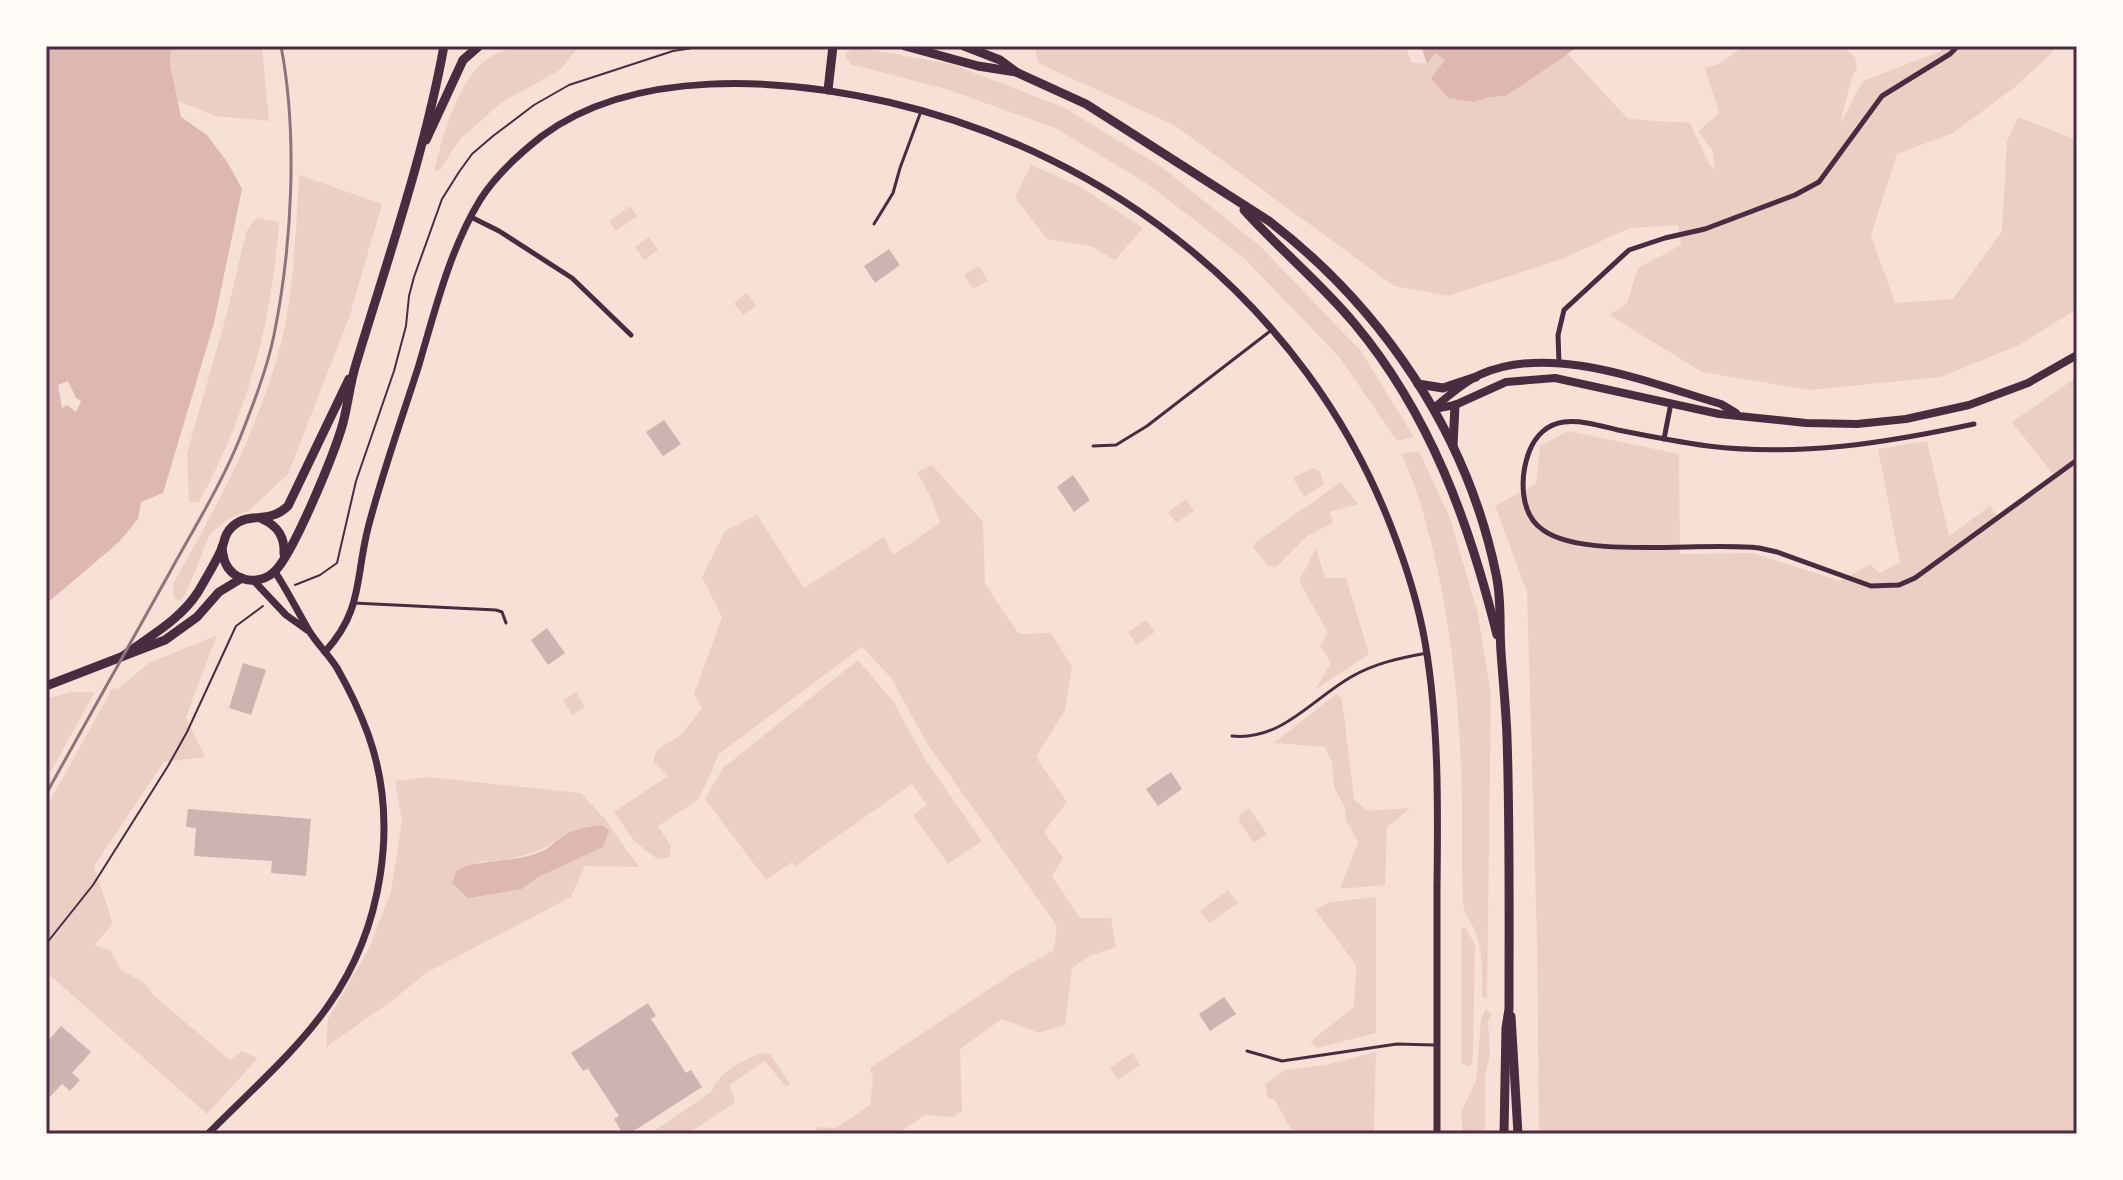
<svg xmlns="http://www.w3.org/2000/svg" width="2123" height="1180" viewBox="0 0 2123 1180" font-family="'Archivo Narrow',sans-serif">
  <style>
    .green { fill: #ebcfc5; fill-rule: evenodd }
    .water { fill: #dcb8b0; fill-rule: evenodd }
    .building { fill: #ccb4b1 }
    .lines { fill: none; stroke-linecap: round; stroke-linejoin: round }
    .path { stroke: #4a2c40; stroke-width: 2 }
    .service { stroke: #4a2c40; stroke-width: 3 }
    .minor { stroke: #4a2c40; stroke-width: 5 }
    .tertiary { stroke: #4a2c40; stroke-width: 7 }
    .primary { stroke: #4a2c40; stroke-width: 8 }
    .trunk { stroke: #4a2c40; stroke-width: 9 }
    .rail { stroke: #8f747c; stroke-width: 3 }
    .neatline { fill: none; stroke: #4a2c40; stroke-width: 3 }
  </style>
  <rect width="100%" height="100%" fill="#f7e1d7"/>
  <!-- green -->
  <g class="green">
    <path d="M171,46H262L269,121L215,116L178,101L170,64Z"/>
    <path d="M579,46L560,70L501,103L460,139L440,170L434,171C443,136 459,74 492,56C517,42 552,46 579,46Z"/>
    <path d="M1039,46H1378L1383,50L1385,46H1406L1411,62L1427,64L1435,53L1445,60L1432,78L1474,102L1490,97L1506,96L1567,53L1628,119L1690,123L1710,166L1715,169L1712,150L1698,131L1719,113L1705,68L1719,64L1745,46H1843L1855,57L1857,69L1852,77L1840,124L1863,81L1941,51L1939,46H2059L2015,87L1953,133L1897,154L1871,235L1895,303L1953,299L2002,231L2007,141L2018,117L2077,140V309L2019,345L1941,377L1810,390L1702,372L1609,315L1627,303L1638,268L1681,245L1678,225L1630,228L1562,259L1448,296L1394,286L1174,125L1038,63L1035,50Z"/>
    <path d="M855,47L951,64L1065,108L1163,168L1260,246L1360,350L1414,437L1397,441L1340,358L1243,257L1146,183L1055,128L946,89L850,64L845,54Z"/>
    <path d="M1031,165L1079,186L1143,228L1115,260L1091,246L1047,239L1015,197Z"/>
    <path d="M299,175L382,204L349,318L288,474L249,511L228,519L210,534L186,594L180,601L174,598L173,584C217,506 260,428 282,339C294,286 296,230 299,175Z"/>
    <path d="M630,206L637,216L616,231L609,221Z"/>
    <path d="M256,218L279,222C272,322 248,413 199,502L189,503L187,453L227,313L246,232Z"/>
    <path d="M649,237L658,250L644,260L635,247Z"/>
    <path d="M979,266L988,281L973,289L964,275Z"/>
    <path d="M747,293L756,306L743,315L734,303Z"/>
    <path d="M2077,377V1134H1539L1537,940L1527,592L1495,506L1536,484L1540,446L1568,431L1679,454L1680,554L1753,553L1840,581L1870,564L1880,573L1900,562L1878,449L1927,441L1949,536L1990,506L1999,519L2056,478L2012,422Z"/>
    <path d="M1419,451L1450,518L1478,614L1491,694L1487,999L1482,996C1482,976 1483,956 1477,936C1474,924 1463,915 1463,903C1461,858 1463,814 1461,769C1458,669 1441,545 1402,454Z"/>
    <path d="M932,465L983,522L985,584L1019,634L1051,633L1072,667L1065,710L1036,757L1067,802L1044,832L1063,858L1052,876L1080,918H1111L1116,947L1089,956L1072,968L1065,1025L1039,1033L1002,1019L960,1049L962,1111L953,1117L925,1115L897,1134H808L819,1127L836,1128L870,1105L873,1079L870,1068L1015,972L1054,950L1057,926L926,742L891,678L862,647L719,754L699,799L658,826L671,846L670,857L657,859L634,841L614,812L668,776L653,761L657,750L681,735L702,708L694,694L722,617L702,577L725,531L757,515L804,588L884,537L893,555L940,523L931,498L917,472Z"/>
    <path d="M1313,468L1320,471L1324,484L1304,497L1293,478Z"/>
    <path d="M1341,482L1358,504L1330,512L1333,523L1307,536L1276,567L1267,565L1253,547L1256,542Z"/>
    <path d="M1186,499L1194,511L1176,523L1168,512Z"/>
    <path d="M1316,548L1325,578H1346L1369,654L1315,690L1331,663L1320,646L1328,633L1299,581Z"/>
    <path d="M1146,620L1155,632L1137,645L1128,632Z"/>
    <path d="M217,635L186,717L205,757L164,762L94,866L113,924L94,945L110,950L121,970L145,983L153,995L230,1060L242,1051L258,1058L207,1114L46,972V808L112,689L119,688L149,663Z"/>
    <path d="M858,660L893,701L925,759L982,841L948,864L913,815L927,805L912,784L795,866L792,862L766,880L705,799L723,768Z"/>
    <path d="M71,692H95L46,780V699Z"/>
    <path d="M576,692L585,707L572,715L563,700Z"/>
    <path d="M1336,694L1342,699L1354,799L1367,811L1410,808L1387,827L1385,885L1340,889L1358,842L1346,820L1345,808L1334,787L1332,762L1325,747L1274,743Z"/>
    <path d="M427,777L581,793L605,819L639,867L585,866L571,897L426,973L393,1000L326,1047L328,1019L370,947L391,891L402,820L395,781ZM563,835L538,877L522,889L476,862C510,860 536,857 563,835Z"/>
    <path d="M1249,808L1267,834L1254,843L1239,822L1240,814Z"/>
    <path d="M1228,890L1238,903L1209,923L1200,911Z"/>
    <path d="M1376,897V1033L1317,1048L1310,1042L1354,1007L1356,965L1315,910L1330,902Z"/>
    <path d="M1461,927L1466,928L1475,945L1473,1052L1472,1064L1467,1066L1461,1062Z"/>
    <path d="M1486,1008L1492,1015L1488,1022L1490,1055L1485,1076V1134H1463L1461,1112L1476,1081L1481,1020Z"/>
    <path d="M1376,1052L1374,1134H1288L1292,1131L1274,1099H1268L1265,1084L1285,1070L1325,1065Z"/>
    <path d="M761,1053L770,1054L790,1084L789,1086H785L765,1061L729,1085L735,1099L733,1104L687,1134H650L712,1091C718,1072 743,1061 761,1053Z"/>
    <path d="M1132,1053L1140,1065L1118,1080L1110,1068Z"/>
  </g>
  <!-- water -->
  <g class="water">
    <path d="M46,46H171L170,64L181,117L207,135L228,163L242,189L214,323L163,493L141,502L138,519L119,542L46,604ZM68,381L76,398L81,401L76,412L67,405L62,408L58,385Z"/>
    <path d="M1421,46H1579L1506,96L1490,97L1474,102L1448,98L1431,78L1445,60L1435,53L1427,64Z"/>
    <path d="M602,825L609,831L603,847L538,877L522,889L468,898L452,883L457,870C485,858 519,863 545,850C550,847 555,841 560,838C572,829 588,827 602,825Z"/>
  </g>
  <!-- building -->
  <g class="building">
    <path d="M889,249L900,265L875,283L864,266Z"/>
    <path d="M664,420L681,444L663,456L646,432Z"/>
    <path d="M1073,475L1090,500L1074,512L1057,487Z"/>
    <path d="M547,628L565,653L548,665L531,640Z"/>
    <path d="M243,663L266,670L251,715L229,708Z"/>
    <path d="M1171,772L1182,789L1158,806L1146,789Z"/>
    <path d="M188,809L311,819L306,876L271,873L272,861L194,856L196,828L186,827Z"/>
    <path d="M1224,997L1236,1014L1210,1031L1199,1014Z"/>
    <path d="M648,1003L656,1016L651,1019L667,1043L686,1073L691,1070L702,1087L629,1134H623L614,1119L619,1116L588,1069L593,1066L583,1071L571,1053Z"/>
    <path d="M61,1026L91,1052L72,1073L80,1080L70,1091L62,1084L46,1101V1043Z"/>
  </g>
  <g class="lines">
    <!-- path -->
    <g class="path">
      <path d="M295,585L320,575L337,563L356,481L394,371L406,326L409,296L414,277L442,199L459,172L472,154L493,136L534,105L569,85L673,51L705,46"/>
      <path d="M46,944L93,885L168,766L187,732L236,626L263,606"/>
    </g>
    <!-- service -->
    <g class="service">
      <path d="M874,224L893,193L900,168L920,114"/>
      <path d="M1093,446L1116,445L1147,426L1269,332"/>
      <path d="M354,603L496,610L502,612L506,623"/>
      <path d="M1232,736C1281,741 1311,700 1351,677C1375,663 1400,658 1427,653"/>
      <path d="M1247,1051L1282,1061L1397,1044L1434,1045"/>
    </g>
    <!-- minor -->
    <g class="minor">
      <path d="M471,217L499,231L572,278L631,335"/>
      <path d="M1559,363L1558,335L1564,310L1629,250L1665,238L1705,229L1795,195L1819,182L1882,96L1950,54L1958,46"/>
      <path d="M1974,424C1886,443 1799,457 1708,446C1678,442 1648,436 1618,430C1601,426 1582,420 1564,422C1547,424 1535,436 1529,452C1520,476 1519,514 1543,530C1584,560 1706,541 1759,548L1777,552L1871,586L1899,585L1915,578L2077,460"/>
      <path d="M1664,439L1671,403"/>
    </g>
    <!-- tertiary -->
    <g class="tertiary">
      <path d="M253,580L286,615L307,630"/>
      <path d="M325,652C363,610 355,580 368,528C382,474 401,421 418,368C435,311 449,251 480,200C495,176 519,154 542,136C635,67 781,78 888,102C1114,154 1305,307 1390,524C1405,562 1418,602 1425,642C1439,723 1438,806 1437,888C1437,970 1437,1052 1437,1134"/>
      <path d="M208,1134C248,1093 295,1053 328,1006C382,930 400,823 368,734C360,712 349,689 337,668C329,655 316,643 308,629C297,610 287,590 275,572"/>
    </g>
    <!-- primary -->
    <g class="primary">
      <path d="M1434,408C1448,396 1463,383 1479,375C1552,342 1649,383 1721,404L1736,413"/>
      <path d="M1434,409L1455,405L1506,382L1555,378L1719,414L1806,423L1857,424L1906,419L1969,405L2028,383L2077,355"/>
    </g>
    <!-- trunk -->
    <g class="trunk">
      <path d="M905,46L978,66L1016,72"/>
      <path d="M964,46L1000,60L1016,72L1086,104L1269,221C1382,308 1467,433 1496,574C1502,600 1499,626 1501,652C1503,681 1506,709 1507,737C1510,827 1509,918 1509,1009L1506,1028L1504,1134"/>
      <path d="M828,90L833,46"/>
      <path d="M426,140L463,60L479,46"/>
      <path d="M1244,210C1279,249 1320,282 1354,323C1430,414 1469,522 1497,635"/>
      <path d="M1418,384L1443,388L1476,377"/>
      <path d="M1453,446L1455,405"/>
      <path d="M262,519C278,526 285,537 284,554"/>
      <path d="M222,547C223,558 225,567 234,574C246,583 263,582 274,572C293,555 335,452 343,423C348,404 350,383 356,364C388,258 424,155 444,46"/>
      <path d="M123,656C150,636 180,620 198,592C206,578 216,562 222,548C225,539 225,533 233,526C250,511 268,525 288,506L349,379"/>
      <path d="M46,686L165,640L197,617L219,592L242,578"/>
      <path d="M1511,1016L1518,1134"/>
    </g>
    <!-- rail -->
    <path class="rail" d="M46,794C87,720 129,646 170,572C194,528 221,485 240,438C253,405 267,369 274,335C292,246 298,135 281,46"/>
  </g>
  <!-- border -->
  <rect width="2123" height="1180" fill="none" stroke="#fffaf5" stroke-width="96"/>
  <rect x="48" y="48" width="2027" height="1084" class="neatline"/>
</svg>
